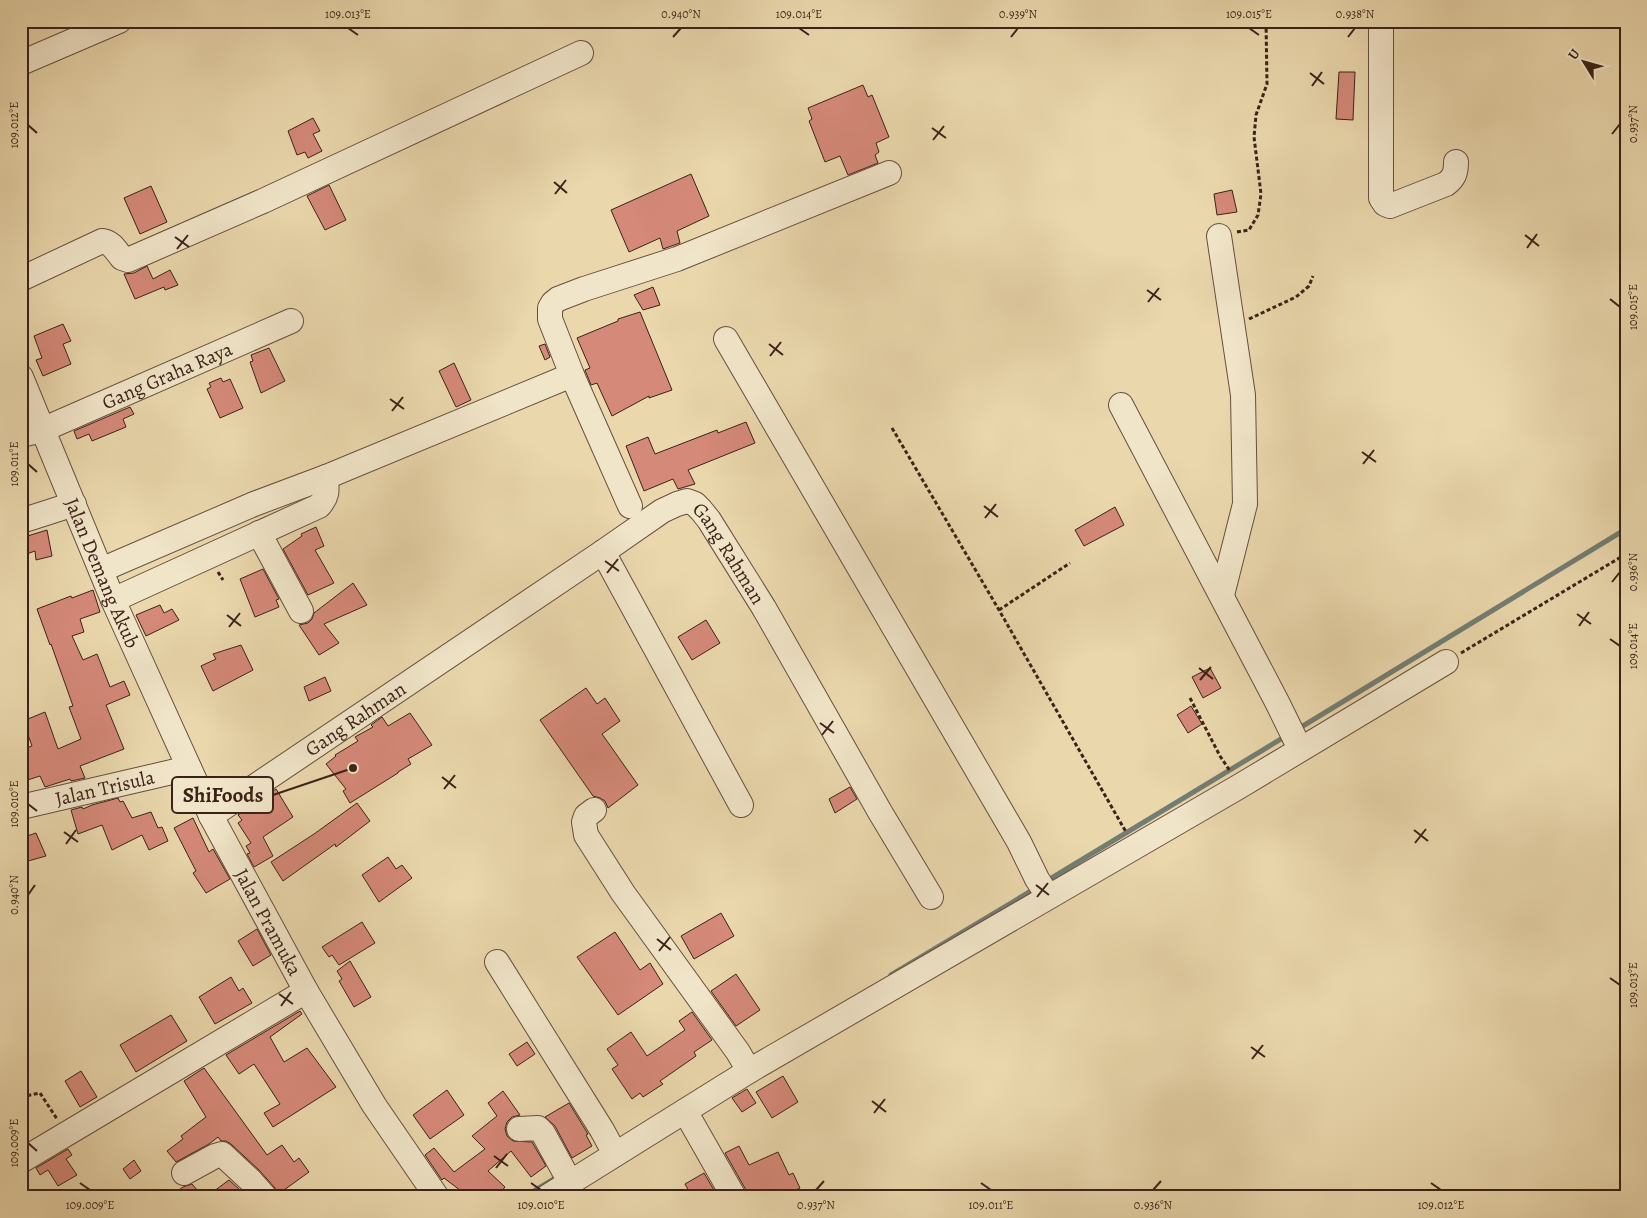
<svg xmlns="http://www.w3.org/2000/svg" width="1647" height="1218" viewBox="0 0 1647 1218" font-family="Alegreya,serif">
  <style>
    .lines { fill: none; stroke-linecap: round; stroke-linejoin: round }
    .stream { stroke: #737d72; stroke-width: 5 }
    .building { fill: #d58979; stroke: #3b2219 }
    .minor-casing { stroke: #674f3e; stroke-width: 26 }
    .path { stroke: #3b2219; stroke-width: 3; stroke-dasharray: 4 2.5; stroke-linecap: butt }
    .minor { stroke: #f1e5c9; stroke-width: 24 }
    .ticks { fill: none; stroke: #3b2219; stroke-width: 2 }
    .labels { text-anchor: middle; stroke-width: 4; stroke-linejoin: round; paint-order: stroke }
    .street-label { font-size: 20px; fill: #3b2219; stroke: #f1e5c9 }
    .leader { fill: none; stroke: #3b2219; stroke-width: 2 }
    .callout-dot { fill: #3b2219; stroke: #f1e5c9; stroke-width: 2 }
    .callout { fill: #f1e5c9; stroke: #3b2219; stroke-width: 2 }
    .callout-label { font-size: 21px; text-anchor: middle; font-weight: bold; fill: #3b2219 }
    .neatline { fill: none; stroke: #3b2219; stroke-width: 2 }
    .ticks-label { font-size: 12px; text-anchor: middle; fill: #3b2219 }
  </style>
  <rect width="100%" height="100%" fill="#ead7ac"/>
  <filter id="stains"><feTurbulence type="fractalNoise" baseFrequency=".004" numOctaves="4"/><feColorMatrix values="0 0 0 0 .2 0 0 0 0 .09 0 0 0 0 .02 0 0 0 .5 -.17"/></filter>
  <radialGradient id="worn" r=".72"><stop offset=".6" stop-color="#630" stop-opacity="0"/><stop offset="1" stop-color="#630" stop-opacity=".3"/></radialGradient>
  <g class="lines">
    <!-- stream -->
    <g class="stream">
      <path d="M1298,729L1626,529"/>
      <path d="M1045,882L1286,736"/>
      <path d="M891,975L1036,888"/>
      <path d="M524,1197L559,1176"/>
    </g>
  </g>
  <!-- building -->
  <g class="building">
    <path d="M1339,72H1355L1353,120L1336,119Z"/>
    <path d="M863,85L868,97L872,95L889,137L876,143L879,152L875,155L878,163L848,175L840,156L825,162L809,121L812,119L808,108Z"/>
    <path d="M313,118L320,131L313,134L322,151L308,158L305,152L297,155L288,131Z"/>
    <path d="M691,174L709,216L677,231L680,243L663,249L660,238L629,252L611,210Z"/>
    <path d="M329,185L346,220L325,230L307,196Z"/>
    <path d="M151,186L167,222L140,234L124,198Z"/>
    <path d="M1232,190L1237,212L1217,215L1214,194Z"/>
    <path d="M147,266L153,279L170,270L178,285L165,290L164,287L135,299L124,274L134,273Z"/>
    <path d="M653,287L660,305L643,310L634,295Z"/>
    <path d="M640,312L672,390L649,398V396L612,416L597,383L591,385L585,370L590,368L577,338L618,321V319Z"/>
    <path d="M63,324L71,341L63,344L71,364L43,376L36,360L42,358L34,336Z"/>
    <path d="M545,344L550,357L545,360L539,346Z"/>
    <path d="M269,348L285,381L261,393L250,362L253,361L251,355Z"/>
    <path d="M454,363L471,400L456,407L439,371Z"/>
    <path d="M221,378L223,382L230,379L243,408L220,418L207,389L211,387L209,383Z"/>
    <path d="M130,407L134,414L123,419L126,427L92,441L89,434L77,439L74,431Z"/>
    <path d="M746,422L755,443L688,470L695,484L678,489L673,479L644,491L626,446L648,437L655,454L717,430L718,433Z"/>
    <path d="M1115,507L1124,525L1084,546L1075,530Z"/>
    <path d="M316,527L324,546L315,550L334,583L308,595L283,549L302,536L301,534Z"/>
    <path d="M47,530L52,556L36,560L35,551L21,556V538Z"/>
    <path d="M263,569L279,599L276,600L279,607L255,617L240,579Z"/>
    <path d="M353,583L367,605L324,624L339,643L319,655L299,625L308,623L312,619L314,613Z"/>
    <path d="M93,590L100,612L80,619L84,632L72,636L83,660L97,654L110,687L124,681L130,695L106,705L124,749L80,766L85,778L71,781L70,779L45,787L40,776L21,782V750L32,746L23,721L45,712L58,749L81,739L69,707L73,706L51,644L50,645L37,609L71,596L72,598Z"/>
    <path d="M160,605L164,613L172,609L179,620L146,636L136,615Z"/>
    <path d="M706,620L720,643L692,660L678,637Z"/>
    <path d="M241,645L253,670L213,691L201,666L216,659L213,654Z"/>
    <path d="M1210,668L1221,688L1203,698L1192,677Z"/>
    <path d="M325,677L331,691L309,701L304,687Z"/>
    <path d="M586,688L597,704L605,698L620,721L602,734L638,785L608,808L605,801L600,798L593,796L540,720Z"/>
    <path d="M1191,706L1202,724L1188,733L1177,715Z"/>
    <path d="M410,713L432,745L408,759L411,764L398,772V773L350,803L343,791L346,789L326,764L336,756L335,755L358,741L355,737L373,727L371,725L382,717L388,726Z"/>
    <path d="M850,787L857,799L835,813L829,799Z"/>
    <path d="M276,789L293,817L263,837L273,856L254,867L247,854L250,853L246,846L251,843L238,823L242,820L238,815Z"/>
    <path d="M118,798L120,802L123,801L132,818L151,812L158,828L162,827L168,841L149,850L142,835L112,850L102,825L78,834L71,810L82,807L83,809L92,805Z"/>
    <path d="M357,803L370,821L336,847L335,844L283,881L271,862L314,834Z"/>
    <path d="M193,818L209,852L213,849L230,879L206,893L193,873L196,871L174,828Z"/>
    <path d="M36,833L46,856L21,863V838Z"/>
    <path d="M388,857L396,869L402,865L412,878L379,902L362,875Z"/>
    <path d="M721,913L734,936L694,959L681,936Z"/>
    <path d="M362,922L375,943L339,965L332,955L329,957L322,947Z"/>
    <path d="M257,929L271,955L253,966L238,941Z"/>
    <path d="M615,932L640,970L650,963L663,984L618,1015L577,957Z"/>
    <path d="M350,961L371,997L354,1007L339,981L342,979L337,971Z"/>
    <path d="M736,974L760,1010L736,1026L711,991Z"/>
    <path d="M231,977L239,991L243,988L252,1003L215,1024L199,997Z"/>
    <path d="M300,1011L302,1014L270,1037L284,1062L307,1048L336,1087L273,1127L264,1113L280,1104L254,1064L239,1074L226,1055Z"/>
    <path d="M692,1012L712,1040L694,1052L696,1056L660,1081L663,1084L643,1097L640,1093L632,1099L612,1069L618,1065L607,1049L631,1032L647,1056L685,1030L679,1021Z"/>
    <path d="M171,1015L187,1041L136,1072L120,1045Z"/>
    <path d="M527,1042L535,1054L517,1066L509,1054Z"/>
    <path d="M204,1068L267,1155L282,1145L294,1162L299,1158L309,1172L284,1190L289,1197H278L275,1188L259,1170L231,1144L226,1141H221L218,1137L209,1144L176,1162L167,1151L183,1139L181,1136L206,1117L184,1081Z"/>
    <path d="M81,1071L97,1097L80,1107L65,1081Z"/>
    <path d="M783,1076L798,1102L772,1118L756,1092Z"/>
    <path d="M747,1089L756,1103L742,1112L732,1098Z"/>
    <path d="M447,1090L464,1115L430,1139L413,1115Z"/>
    <path d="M503,1091L520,1115L512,1117L507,1122L505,1129L507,1136L513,1141L532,1142L546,1166L531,1177L511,1151L488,1171L505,1187L497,1197H469L444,1178L442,1180L425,1155L434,1148L454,1172L485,1149L472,1136L497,1116L488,1103Z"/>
    <path d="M569,1103L588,1134L586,1135L592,1146L572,1158L555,1126L545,1117Z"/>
    <path d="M739,1146L749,1165L778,1152L789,1175L793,1173L800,1188L781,1197H748L746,1190L725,1153Z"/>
    <path d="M68,1149L72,1155L66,1159L77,1175L58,1186L48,1170L40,1175L36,1168Z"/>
    <path d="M134,1160L141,1171L130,1179L123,1169Z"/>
    <path d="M704,1173L718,1197H692L685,1184Z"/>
    <path d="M229,1180L240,1190L230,1197H206Z"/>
    <path d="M192,1184L203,1197H169L183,1187Z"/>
  </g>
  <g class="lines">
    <!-- minor casing -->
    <g class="minor-casing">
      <g id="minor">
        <path d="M1381,21V198L1385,204L1390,206L1446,184C1454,178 1456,173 1456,162"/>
        <path d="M21,63L119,21"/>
        <path d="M1219,236L1243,395L1245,504L1222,595"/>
        <path d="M21,279L102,241C112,242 116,251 122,258L128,260L263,201L581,53"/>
        <path d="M726,339L1019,842L1037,879L1048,896"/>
        <path id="s1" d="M21,377L113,600L211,816L306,991L374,1105L437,1197"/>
        <path d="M1121,405L1277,702L1300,749"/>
        <path id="s2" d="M21,435L42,430L291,321"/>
        <path d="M630,506L572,375L550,319V308L553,303L558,299L584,289L677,259L889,173"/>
        <path d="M21,521L74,504"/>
        <path d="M259,533L301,611"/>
        <path d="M603,552L741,805"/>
        <path d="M101,570L254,504L326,477L572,375"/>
        <path d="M113,600L319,506C328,496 327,491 326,477"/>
        <path id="s3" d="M21,807L189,768"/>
        <path d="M594,810L586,816L584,822L586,835L623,893L738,1052L749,1071"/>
        <path id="s4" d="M211,816L603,552L662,511L677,504L687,501L695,504L701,510L709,520L764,608L880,812L931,897"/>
        <path d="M497,962L602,1130L615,1154"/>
        <path d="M685,1111L734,1197"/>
        <path d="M519,1129L538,1128L543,1133L570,1182"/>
        <path d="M21,1161L306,991"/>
        <path d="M184,1173L215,1156L222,1154L250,1180L265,1197"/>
        <path d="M547,1197L749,1071L1240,786L1446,662"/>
      </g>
    </g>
    <!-- path -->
    <g class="path">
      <path d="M1237,232L1249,230L1258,215L1261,194L1254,137L1256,115L1267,84L1266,21"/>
      <path d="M1249,319L1296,297L1309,286L1313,276"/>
      <path d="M892,428L999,610L1126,832"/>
      <path d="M218,572L223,580"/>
      <path d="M999,610L1070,563"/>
      <path d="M1461,653L1626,554"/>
      <path d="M1190,698L1220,756L1230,771"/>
      <path d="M21,1097L40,1093L57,1119"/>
    </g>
    <!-- minor -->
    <use href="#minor" class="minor"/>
  </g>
  <!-- ticks -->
  <path class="ticks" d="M348,28L358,35M799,28L809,35M1249,28L1259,35M673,37L681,28M1011,37L1018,28M1348,37L1355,28M1310,73L1324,84M1312,86L1322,72M28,125L37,133M932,128L946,138M1612,134L1620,124M933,140L944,126M554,182L567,193M555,194L566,180M1525,235L1539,246M175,237L189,247M1527,248L1537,234M177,249L188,235M1147,290L1161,300M1610,299L1620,307M1148,302L1159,288M769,344L783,355M770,356L781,342M390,399L404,409M392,411L403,397M1362,452L1376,462M28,464L37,472M1363,464L1374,450M984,506L998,517M985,518L996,504M605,561L619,571M607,573L618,559M1612,582L1620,572M1577,614L1591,624M227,615L241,626M1579,626L1589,612M229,627L240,613M1610,639L1620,646M1199,668L1213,679M1200,680L1211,667M820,723L834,733M822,735L833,721M442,777L456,788M444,789L455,775M28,804L37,811M1414,830L1428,841M64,832L78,842M1415,843L1426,829M66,844L76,830M1036,885L1049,895M28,895L35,885M1037,897L1048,883M657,939L671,950M659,951L670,937M1610,978L1620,985M279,994L293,1004M281,1006L291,992M1251,1047L1265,1057M1252,1059L1263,1045M872,1101L886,1112M874,1113L885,1099M28,1143L37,1151M494,1156L508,1166M496,1168L507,1154M80,1183L90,1190M531,1183L541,1190M981,1183L991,1190M1431,1183L1441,1190M816,1190L824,1181M1153,1190L1161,1181"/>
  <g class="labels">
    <!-- street labels -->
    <g class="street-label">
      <text dy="7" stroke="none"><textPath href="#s2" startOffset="158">Gang Graha Raya</textPath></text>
      <text dy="7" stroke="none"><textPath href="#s4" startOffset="640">Gang Rahman</textPath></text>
      <text dy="7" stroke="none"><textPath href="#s1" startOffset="212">Jalan Demang Akub</textPath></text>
      <text dy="7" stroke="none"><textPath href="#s4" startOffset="174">Gang Rahman</textPath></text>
      <text dy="7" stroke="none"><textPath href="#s3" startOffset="86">Jalan Trisula</textPath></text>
      <text dy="7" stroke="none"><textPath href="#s1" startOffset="599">Jalan Pramuka</textPath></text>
    </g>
  </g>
  <!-- callouts -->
  <path class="leader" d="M353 768L273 795"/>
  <circle class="callout-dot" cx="353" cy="768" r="5"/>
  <rect class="callout" x="172" y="777" width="101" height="36" rx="5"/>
  <g class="callout-label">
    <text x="223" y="802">ShiFoods</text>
  </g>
  <!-- margin -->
  <rect width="1647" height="1218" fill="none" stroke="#ead7ac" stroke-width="55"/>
  <!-- north arrow -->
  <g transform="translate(1584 62) rotate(307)" stroke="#f1e5c9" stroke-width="4" paint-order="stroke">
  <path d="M0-4L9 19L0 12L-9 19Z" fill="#3b2219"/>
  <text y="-8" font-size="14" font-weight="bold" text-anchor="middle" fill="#3b2219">U</text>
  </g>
  <rect x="28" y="28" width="1592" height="1162" class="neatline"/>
  <g class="ticks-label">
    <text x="348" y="18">109.013°E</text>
    <text x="681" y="18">0.940°N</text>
    <text x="799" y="18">109.014°E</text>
    <text x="1018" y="18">0.939°N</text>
    <text x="1249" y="18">109.015°E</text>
    <text x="1355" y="18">0.938°N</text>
    <text transform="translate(1633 124) rotate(-90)" y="4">0.937°N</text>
    <text transform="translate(14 125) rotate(-90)" y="4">109.012°E</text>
    <text transform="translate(1633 307) rotate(-90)" y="4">109.015°E</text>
    <text transform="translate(14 464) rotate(-90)" y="4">109.011°E</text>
    <text transform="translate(1633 572) rotate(-90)" y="4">0.936°N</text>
    <text transform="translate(1633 646) rotate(-90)" y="4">109.014°E</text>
    <text transform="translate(14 804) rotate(-90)" y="4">109.010°E</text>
    <text transform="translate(14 895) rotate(-90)" y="4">0.940°N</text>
    <text transform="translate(1633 985) rotate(-90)" y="4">109.013°E</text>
    <text transform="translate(14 1143) rotate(-90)" y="4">109.009°E</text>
    <text x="90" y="1209">109.009°E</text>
    <text x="541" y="1209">109.010°E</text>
    <text x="816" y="1209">0.937°N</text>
    <text x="991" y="1209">109.011°E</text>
    <text x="1153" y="1209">0.936°N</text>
    <text x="1441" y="1209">109.012°E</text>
  </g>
  <rect width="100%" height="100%" filter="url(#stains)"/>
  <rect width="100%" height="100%" fill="url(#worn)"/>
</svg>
